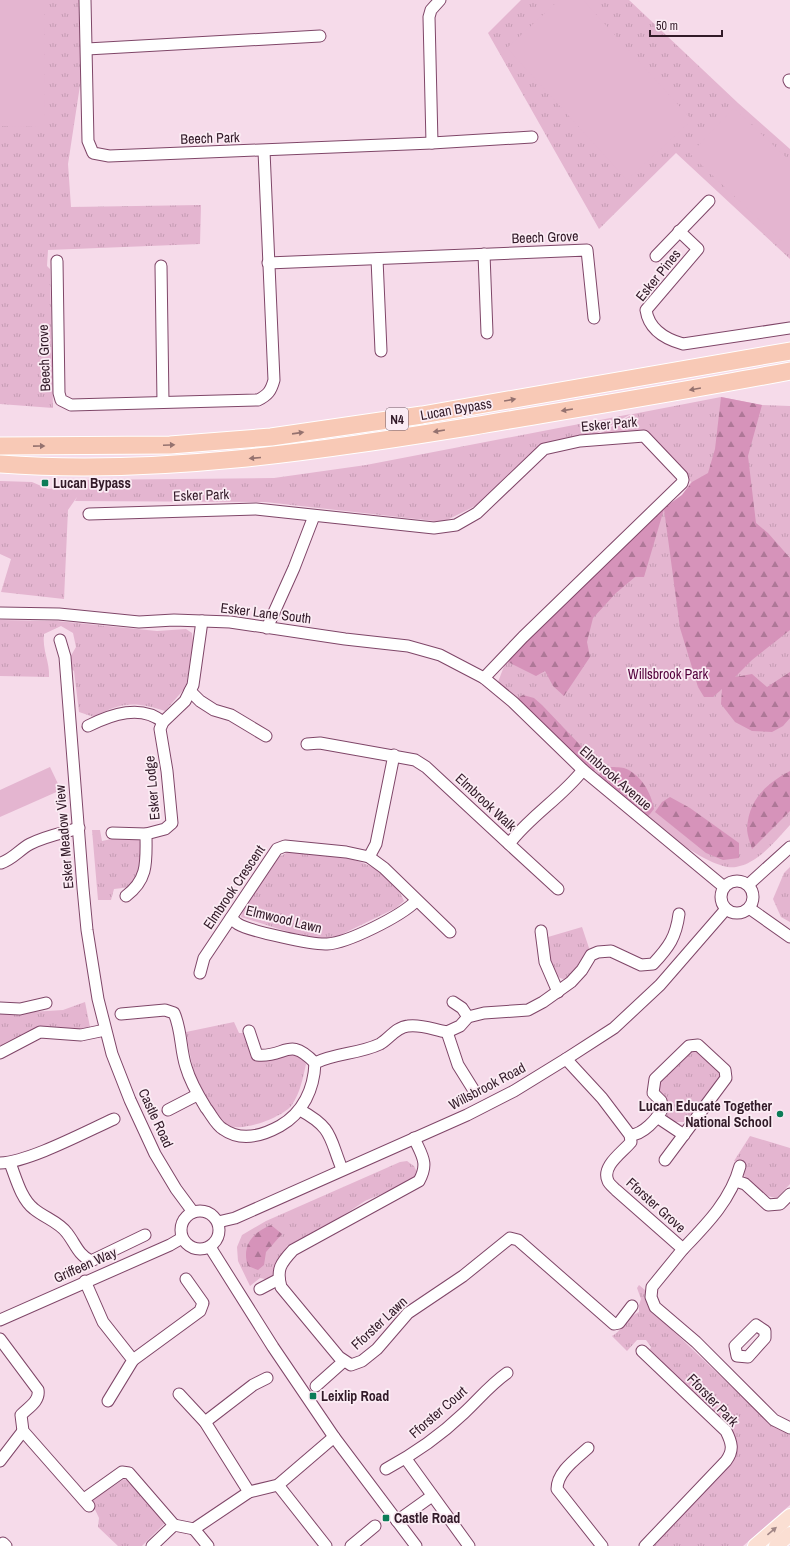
<svg xmlns="http://www.w3.org/2000/svg" width="790" height="1546" viewBox="0 0 790 1546" font-family="'Archivo Narrow',sans-serif">
  <style>
    .grass { fill: url(#grass-tufts) }
    .forest { fill: url(#forest-firs) }
    .pitch { fill: #e4b5d0 }
    .lines { fill: none; stroke-linecap: round; stroke-linejoin: round }
    .minor-casing { stroke: #7f4668; stroke-width: 13 }
    .major-casing { stroke: #fff; stroke-width: 16 }
    .highway-casing { stroke: #fff; stroke-width: 19 }
    .minor { stroke: #fff; stroke-width: 11 }
    .major { stroke: #fbdfd3; stroke-width: 14 }
    .highway { stroke: #f8c9b6; stroke-width: 17 }
    .oneway { fill: #95726f }
    .oneway2 { fill: #a18686 }
    .poi-dot { fill: #0c7c58; stroke: #fbecf4; stroke-width: 1.5 }
    .labels { text-anchor: middle; stroke-width: 3.5; stroke-linejoin: round; paint-order: stroke }
    .shield { fill: #fbecf4; stroke: #6e5965; stroke-width: 1 }
    .shield-label { font-size: 13px; font-weight: bold; fill: #321a28 }
    .street-label { font-size: 14px; fill: #321a28; stroke: #fbecf4 }
    .poi-label { font-size: 14px; font-weight: bold; fill: #321a28; stroke: #fbecf4; text-anchor: start }
    .park-label { font-size: 14px; fill: #52003b; stroke: #fbecf4 }
  </style>
  <defs>
    <pattern id="grass-tufts" width="24" height="20" patternUnits="userSpaceOnUse"><rect width="24" height="20" fill="#e4b5d0"/><path d="M3 7l-1-3M5 7V3M7 7l1-3M15 17l-1-3M17 17v-4M19 17l1-3" fill="none" stroke="#c49bb3"/></pattern>
    <pattern id="forest-firs" width="22" height="20" patternUnits="userSpaceOnUse"><rect width="22" height="20" fill="#d693ba"/><path d="M5 1l3.5 6h-7zM16 11l3.5 6h-7z" fill="#ae7797"/></pattern>
  </defs>
  <rect width="100%" height="100%" fill="#f6dbea"/>
  <!-- grass -->
  <g class="grass">
    <path d="M0,0H84L86,46L68,164L71,207L201,205L200,244L48,250L47,266L50,269L53,408L0,404Z"/>
    <path d="M521,0H629L738,103L790,149V259L676,153L599,229L488,33Z"/>
    <path d="M721,397L762,405L790,406V825C775,841 759,863 736,867C690,875 535,716 498,682L506,661L664,508L682,495L691,482L645,430L594,437L633,414Z"/>
    <path d="M631,414L592,436L543,447L477,505L443,522L265,502L75,501L77,497L68,510L64,599L1,592L11,559L0,554V481L32,482L48,489L56,488L78,480L274,478L366,465Z"/>
    <path d="M0,620L57,621L157,631L186,629L192,633L193,642L186,687L165,711C135,701 121,702 94,717L79,712L74,671L68,666L69,659L76,647L73,633L61,626L44,634C42,650 50,662 49,677L0,676Z"/>
    <path d="M92,830H100L102,841L135,834L140,842L141,873L132,887L114,889L111,900H98Z"/>
    <path d="M290,851C326,855 367,854 392,883C397,889 401,893 404,901L396,908L332,939L315,938L282,930L241,917L242,911L277,858Z"/>
    <path d="M790,867V922L781,917L773,899L784,873Z"/>
    <path d="M582,927L590,951L566,979C549,980 550,950 548,937Z"/>
    <path d="M85,1002L90,1027C75,1034 65,1025 50,1027C32,1031 16,1038 0,1047V1014L63,1010Z"/>
    <path d="M234,1022L239,1033H244L250,1052L255,1060L287,1054L299,1055L306,1064C303,1078 300,1093 292,1105C283,1117 242,1133 228,1125C225,1123 222,1119 219,1116C196,1094 191,1062 186,1032Z"/>
    <path d="M692,1048H696L721,1074L719,1081L684,1122H672L667,1116L668,1101L657,1092L658,1081Z"/>
    <path d="M750,1136L790,1148V1184L777,1198C765,1198 746,1184 743,1172L744,1164L734,1161Z"/>
    <path d="M407,1161L414,1166L417,1172L414,1178L400,1186L365,1201L330,1224L287,1246L270,1280L260,1278L250,1286L238,1261L237,1247L242,1235L266,1221L400,1162Z"/>
    <path d="M639,1285L645,1290L649,1308L774,1427L790,1435V1505L743,1546H649L731,1462C738,1451 737,1444 733,1433L649,1352L651,1347L646,1340H637L627,1351L612,1336C623,1330 628,1316 639,1312V1305L641,1299L637,1288Z"/>
    <path d="M124,1479L130,1482L165,1518V1523L142,1546H118L98,1527L99,1518L91,1501Z"/>
  </g>
  <!-- forest -->
  <g class="forest">
    <path d="M721,397L762,405L748,456L756,523L768,533L790,558V630L752,660L735,677L752,674L767,687L790,672V718L783,726L772,732L752,731L735,722L721,704L722,689L713,697H704L698,687L680,628L664,509L644,577H635L616,593L593,618L587,642L590,657L564,696L553,686L545,671L536,676L506,661L664,508L682,495L692,482L708,473L715,449Z"/>
    <path d="M523,695L534,698L542,705L583,748L595,756L598,764L593,773L516,699Z"/>
    <path d="M608,767C613,767 620,767 624,768C641,774 651,793 654,809L646,819L597,776Z"/>
    <path d="M790,771V811L752,849C750,843 747,834 747,828C749,799 766,784 790,771Z"/>
    <path d="M670,797L690,808L739,843V858L723,860L706,853L655,812L662,802Z"/>
    <path d="M271,1225L282,1234L266,1252L264,1265L258,1270L248,1266C241,1246 253,1232 271,1225Z"/>
  </g>
  <!-- pitch -->
  <g class="pitch">
    <path d="M0,0H44L45,127L0,126Z"/>
    <path d="M559,0H583L692,120L627,180L507,48Z"/>
    <path d="M734,108L790,161V249L690,154Z"/>
    <path d="M50,767L61,790L0,817V790Z"/>
  </g>
  <g class="lines">
    <!-- minor casing -->
    <g class="minor-casing">
      <g id="minor">
        <path d="M85,0L88,141L93,153L109,156L432,143L532,137"/>
        <path d="M87,49L320,36"/>
        <path d="M789,80L790,82"/>
        <path d="M432,143L429,17L431,10L440,0"/>
        <path d="M679,231L698,249L646,310C649,330 665,339 683,344L790,328"/>
        <path d="M484,254L487,333"/>
        <path d="M656,256L709,201"/>
        <path d="M377,259L381,351"/>
        <path d="M57,261L59,393L61,400L71,405L258,400C268,395 271,391 274,380L264,151"/>
        <path d="M268,263L587,250L594,318"/>
        <path d="M161,266L163,402"/>
        <path d="M89,514L256,509L434,528L456,525L477,513L544,449L580,441L644,436L682,476L683,480L682,483L523,637L484,678"/>
        <path d="M0,613L59,614L139,622L174,620L230,622L345,639L408,646L440,655L484,678L513,702L583,770L724,887"/>
        <path d="M267,628L294,568L314,516"/>
        <path d="M60,640L65,657L83,888L87,930L98,999L112,1054L130,1100L155,1154L176,1189L193,1212"/>
        <path d="M190,691L200,701L214,710L231,715L266,736"/>
        <path d="M88,726C112,714 141,704 163,722"/>
        <path d="M307,744L320,743L415,760L426,767L509,844C530,816 561,798 583,770"/>
        <path d="M112,833L146,834"/>
        <path d="M509,844L558,889"/>
        <path d="M369,857L376,844L394,755"/>
        <path d="M1,863C13,859 19,850 30,844C45,836 63,833 79,828"/>
        <circle cx="737" cy="897" r="16"/>
        <path d="M748,885L790,847"/>
        <path d="M126,896C149,879 146,860 146,834L165,829L172,823L167,771L160,729L163,722L185,701L193,685L202,621"/>
        <path d="M749,908L790,937"/>
        <path d="M231,918C233,920 235,922 238,924C249,931 314,945 327,944C348,943 401,916 416,901"/>
        <path d="M541,931L545,962L558,992"/>
        <path d="M200,973L204,958L277,849L285,846L346,852L369,857L384,868L450,932"/>
        <path d="M453,1002L462,1008L468,1017"/>
        <path d="M0,1008L20,1009L46,1003"/>
        <path d="M121,1014L165,1010L174,1013C182,1031 180,1049 186,1067C190,1081 198,1095 206,1108C211,1114 216,1125 223,1129C241,1142 262,1136 280,1126C303,1113 314,1089 315,1063C335,1053 359,1054 380,1044C389,1039 396,1027 408,1026C422,1024 434,1030 447,1032L460,1026L468,1017L484,1013L528,1010L543,1002L571,982L582,970L591,955L598,952L611,951L641,965L653,964C669,947 676,937 679,914"/>
        <path d="M249,1031L257,1055C286,1058 288,1035 315,1063"/>
        <path d="M447,1032L458,1065L473,1089"/>
        <path d="M0,1053L40,1032L81,1035L105,1030"/>
        <path d="M566,1059L602,1098L630,1135L631,1142C623,1152 601,1166 608,1181C609,1184 613,1187 616,1190L683,1249L652,1287L651,1297L655,1307L696,1342L774,1420L790,1428"/>
        <path d="M168,1110L197,1095"/>
        <path d="M300,1110C333,1128 329,1137 342,1169"/>
        <path d="M657,1117L684,1135"/>
        <path d="M630,1135C643,1135 657,1119 663,1108L661,1101L653,1093L655,1079L689,1046L698,1045L725,1070L726,1078L665,1160"/>
        <path d="M414,1138C422,1156 429,1163 419,1181L293,1250C281,1263 276,1269 281,1287L339,1357L351,1365L362,1361L377,1349L408,1313L463,1276L510,1238L518,1240L614,1324L619,1323L632,1306"/>
        <path d="M0,1163C29,1162 85,1132 114,1119"/>
        <path d="M10,1163C16,1178 21,1199 34,1209C45,1218 59,1222 67,1233C75,1243 78,1255 91,1261L145,1235"/>
        <path d="M736,1181L745,1184L768,1205L780,1204L790,1194"/>
        <circle cx="200" cy="1230" r="19"/>
        <path d="M218,1222L235,1218L467,1115L514,1091L566,1059L614,1028L660,985L726,909"/>
        <path d="M210,1247L273,1347L334,1437L416,1546"/>
        <path d="M683,1249C706,1225 731,1200 740,1166"/>
        <path d="M85,1281L103,1322L133,1360L108,1401"/>
        <path d="M260,1289L279,1279"/>
        <path d="M0,1320L170,1245L182,1238"/>
        <path d="M756,1325L765,1331V1338L748,1357L737,1356L735,1346Z"/>
        <path d="M0,1339L38,1390C40,1401 29,1407 21,1415L23,1431L89,1506"/>
        <path d="M642,1351L726,1431C732,1443 734,1450 726,1461L645,1546"/>
        <path d="M133,1360L200,1311L203,1303L186,1279"/>
        <path d="M316,1386L344,1361"/>
        <path d="M179,1394L205,1422L249,1492"/>
        <path d="M205,1422L253,1385L267,1378"/>
        <path d="M588,1448C576,1459 557,1472 557,1489L602,1546"/>
        <path d="M406,1459L469,1546"/>
        <path d="M0,1461L23,1431"/>
        <path d="M386,1469C414,1454 441,1435 464,1413C479,1399 490,1385 507,1373"/>
        <path d="M278,1485L326,1546"/>
        <path d="M84,1499L122,1472L129,1473L174,1525"/>
        <path d="M397,1521L432,1496"/>
        <path d="M194,1529L208,1546"/>
        <path d="M3,1543L6,1546"/>
        <path d="M152,1546L174,1525L194,1529L249,1492L278,1485L334,1437"/>
        <path d="M351,1546L375,1526"/>
      </g>
    </g>
    <!-- major casing -->
    <g class="major-casing">
      <g id="major">
        <path d="M755,1546L790,1516"/>
        <path d="M776,1546L790,1534"/>
      </g>
    </g>
    <!-- highway casing -->
    <g class="highway-casing">
      <g id="highway">
        <path d="M0,446L170,445L271,437L422,415L790,351"/>
        <path d="M0,464C159,476 318,451 474,426C580,408 685,391 790,371"/>
      </g>
    </g>
    <!-- minor -->
    <use href="#minor" class="minor"/>
    <!-- major -->
    <use href="#major" class="major"/>
    <!-- highway -->
    <use href="#highway" class="highway"/>
  </g>
  <!-- one-way arrows -->
  <defs><path id="oneway-solid" d="M-6-.8H1V-3.2L6.5 0L1 3.2V.8H-6Z"/></defs>
  <g class="oneway">
    <use href="#oneway-solid" transform="translate(695 389) rotate(170)"/>
    <use href="#oneway-solid" transform="translate(510 400) rotate(-10)"/>
    <use href="#oneway-solid" transform="translate(567 410) rotate(171)"/>
    <use href="#oneway-solid" transform="translate(439 431) rotate(171)"/>
    <use href="#oneway-solid" transform="translate(298 433) rotate(-8)"/>
    <use href="#oneway-solid" transform="translate(169 445) rotate(-2)"/>
    <use href="#oneway-solid" transform="translate(39 446) rotate(-1)"/>
    <use href="#oneway-solid" transform="translate(255 458) rotate(175)"/>
  </g>
  <use class="oneway2" href="#oneway-solid" transform="translate(772 1531) rotate(-40)"/>
  <!-- markers -->
  <g class="poi-dot">
    <rect x="41" y="479" width="8" height="8" rx="2"/>
    <circle cx="780" cy="1114" r="4"/>
    <rect x="309" y="1392" width="8" height="8" rx="2"/>
    <rect x="382" y="1514" width="8" height="8" rx="2"/>
  </g>
  <g class="labels">
    <!-- shield labels -->
    <rect class="shield" x="386" y="408" width="22" height="22" rx="3"/>
    <g class="shield-label">
      <text x="397" y="424">N4</text>
    </g>
    <!-- street labels -->
    <g class="street-label">
      <text transform="translate(210 138) rotate(-2)" y="5">Beech Park</text>
      <text transform="translate(545 237) rotate(-2)" y="5">Beech Grove</text>
      <text transform="translate(658 275) rotate(-51)" y="5">Esker Pines</text>
      <text transform="translate(44 358) rotate(-92)" y="5">Beech Grove</text>
      <text transform="translate(456 409) rotate(-10)" y="5">Lucan Bypass</text>
      <text transform="translate(609 424) rotate(-5)" y="5">Esker Park</text>
      <text transform="translate(201 495) rotate(-2)" y="5">Esker Park</text>
      <text transform="translate(266 613) rotate(7)" y="5">Esker Lane South</text>
      <text transform="translate(616 778) rotate(41)" y="5">Elmbrook Avenue</text>
      <text transform="translate(152 788) rotate(-95)" y="5">Esker Lodge</text>
      <text transform="translate(486 802) rotate(43)" y="5">Elmbrook Walk</text>
      <text transform="translate(64 837) rotate(-95)" y="5">Esker Meadow View</text>
      <text transform="translate(234 887) rotate(-56)" y="5">Elmbrook Crescent</text>
      <text transform="translate(284 919) rotate(14)" y="5">Elmwood Lawn</text>
      <text transform="translate(487 1086) rotate(-28)" y="5">Willsbrook Road</text>
      <text transform="translate(156 1118) rotate(65)" y="5">Castle Road</text>
      <text transform="translate(656 1205) rotate(42)" y="5">Fforster Grove</text>
      <text transform="translate(85 1265) rotate(-24)" y="5">Griffeen Way</text>
      <text transform="translate(379 1323) rotate(-43)" y="5">Fforster Lawn</text>
      <text transform="translate(713 1400) rotate(46)" y="5">Fforster Park</text>
      <text transform="translate(438 1412) rotate(-41)" y="5">Fforster Court</text>
    </g>
    <!-- poi labels -->
    <g class="poi-label">
      <text x="53" y="488">Lucan Bypass</text>
      <text x="772" y="1111" text-anchor="end">Lucan Educate Together<tspan x="772" dy="16">National School</tspan></text>
      <text x="321" y="1401">Leixlip Road</text>
      <text x="394" y="1523">Castle Road</text>
    </g>
    <!-- park labels -->
    <g class="park-label">
      <text x="668" y="679">Willsbrook Park</text>
    </g>
  </g>
  <!-- scale -->
  <path d="M650 30v6h72v-6" fill="none" stroke="#321a28" stroke-width="2"/>
  <text x="656" y="30" font-size="12" fill="#321a28" stroke="#fbecf4" stroke-width="3" paint-order="stroke">50 m</text>
</svg>
